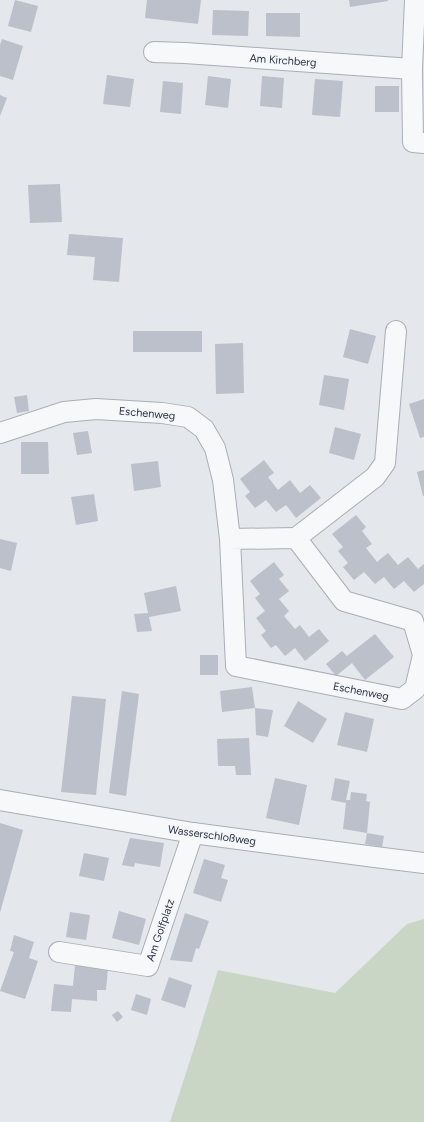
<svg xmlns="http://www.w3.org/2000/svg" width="424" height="1122" viewBox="0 0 424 1122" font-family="Figtree,sans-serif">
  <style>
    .green { fill: #c9d6c5 }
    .building { fill: #bbc0ca }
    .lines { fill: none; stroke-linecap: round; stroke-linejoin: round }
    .minor-casing { stroke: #a9aeb7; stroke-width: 22 }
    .minor { stroke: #f7f8fa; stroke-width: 20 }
    .labels { text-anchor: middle; stroke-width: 3; stroke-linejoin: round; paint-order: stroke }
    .street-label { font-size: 11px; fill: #2b3445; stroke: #f4f6f9 }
  </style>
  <rect width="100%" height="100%" fill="#e4e7ec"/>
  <!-- green -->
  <path class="green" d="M424,919V1122H170L196,1042L218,970L335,993L407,924Z"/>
  <!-- building -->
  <g class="building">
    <path d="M15,0L38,6L31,32L8,26Z"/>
    <path d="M147,0H201L198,24L145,18Z"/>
    <path d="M349,0H388V1L350,7Z"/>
    <path d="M213,10L249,11L248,36L212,35Z"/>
    <path d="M266,13H300V37L266,36Z"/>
    <path d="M2,39L23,46L13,80L0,76V45Z"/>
    <path d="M107,75L134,79L130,107L103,104Z"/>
    <path d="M208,76L231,79L228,108L205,105Z"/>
    <path d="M262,76L284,78L282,108L260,106Z"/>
    <path d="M315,79L343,81L340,117L312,115Z"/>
    <path d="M163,81L183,83L181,114L160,112Z"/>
    <rect x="375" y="86" width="24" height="26"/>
    <path d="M0,95L7,98L0,116Z"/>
    <path d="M60,184L62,222L30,223L28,185Z"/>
    <path d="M69,234L123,238L119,282L93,280L95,257L67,255Z"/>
    <path d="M350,329L376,336L368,364L343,357Z"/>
    <rect x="133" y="331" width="69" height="21"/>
    <path d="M243,343L244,393L216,394L215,344Z"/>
    <path d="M324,375L349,379L344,410L319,405Z"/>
    <path d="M27,395L29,411L17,413L14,397Z"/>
    <path d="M424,399V437L420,438L409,404Z"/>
    <path d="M335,427L361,434L354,460L329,453Z"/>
    <path d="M88,431L92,453L77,455L73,433Z"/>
    <path d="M21,442H48L49,474H21Z"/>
    <path d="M264,460L274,473L268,477L278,490L290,480L300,493L310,485L321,498L296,518L286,505L276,512L266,500L255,508L245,496L250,492L240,479Z"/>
    <path d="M158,461L161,487L134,491L131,464Z"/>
    <path d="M424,470V496H423L417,472Z"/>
    <path d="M94,494L98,521L76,525L71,497Z"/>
    <path d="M356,515L366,527L362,531L372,544L366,548L377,562L388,553L398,565L408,557L418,569L424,564V584L414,592L404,581L394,589L384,577L375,584L364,572L354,580L343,567L348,563L338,551L343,547L332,534Z"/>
    <path d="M0,539L17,543L11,571L0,568Z"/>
    <path d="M274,562L284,575L279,579L289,591L279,599L289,611L284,616L295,629L300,625L309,637L319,629L329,641L305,661L295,648L285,656L276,645L271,648L261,635L266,631L256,618L265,611L255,598L260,594L250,581Z"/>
    <path d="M176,586L181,611L149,617L152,631L137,632L134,614L148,613L144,593Z"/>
    <path d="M375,634L394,657L365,680L352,663L336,676L326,664L342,651L347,656Z"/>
    <rect x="200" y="655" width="18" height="20"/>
    <path d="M252,687L255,708L222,712L220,691Z"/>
    <path d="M122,691L139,694L126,796L109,793Z"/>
    <path d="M72,696L106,699L96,795L61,792Z"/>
    <path d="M298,701L327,719L313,743L284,726Z"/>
    <path d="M255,708L273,710L268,737L256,735Z"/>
    <path d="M345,712L374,719L367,752L337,745Z"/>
    <path d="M249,738L251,775H236L235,766H218L217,739Z"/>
    <path d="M275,778L307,785L299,825L266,818Z"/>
    <path d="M335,778L350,781L346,800H350L351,792L367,794L366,801L370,802L367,833L343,829L346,803L331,800Z"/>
    <path d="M0,823L23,830L0,913Z"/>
    <path d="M367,833L384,836L382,847L365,844Z"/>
    <path d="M130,838L164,843L160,867L135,863L134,867L122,865Z"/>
    <path d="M84,853L109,858L104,881L79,876Z"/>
    <path d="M204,859L225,865L221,878L228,880L221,902L193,893Z"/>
    <path d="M119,911L146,919L139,945L112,938Z"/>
    <path d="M70,912L90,915L86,940L66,937Z"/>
    <path d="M185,913L209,921L199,949L196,948L192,962L170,960Z"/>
    <path d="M14,935L34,942L29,958L38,961L25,999L0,991L14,952L10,951Z"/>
    <path d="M75,965L108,968L106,990H97V1001L72,999L71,1012L51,1011L54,984L73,986Z"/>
    <path d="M169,977L192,985L185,1008L161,1000Z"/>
    <path d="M136,994L151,999L147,1015L131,1010Z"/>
    <path d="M118,1011L123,1017L117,1022L112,1015Z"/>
  </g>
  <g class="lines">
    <!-- minor casing -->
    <g class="minor-casing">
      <g id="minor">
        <path d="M415,0L412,69L413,142L424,143"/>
        <path d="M154,52L185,53L412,69"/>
        <path d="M0,433L64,412L96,409L162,413L188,417L204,429L215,448L223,480L230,539L236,666L402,699L415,689L423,655L413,621L344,601L296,538L230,539"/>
        <path d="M296,538L375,477L385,463L396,331"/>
        <path d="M0,800L193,833L375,857L424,863"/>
        <path d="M59,952L148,966L193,833"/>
      </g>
    </g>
    <!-- minor -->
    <use href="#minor" class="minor"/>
  </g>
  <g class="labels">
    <!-- street labels -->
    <g class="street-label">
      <text transform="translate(283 60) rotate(4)" y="4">Am Kirchberg</text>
      <text transform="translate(147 413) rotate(5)" y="4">Eschenweg</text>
      <text transform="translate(361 691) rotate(11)" y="4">Eschenweg</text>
      <text transform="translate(212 835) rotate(8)" y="4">Wasserschloßweg</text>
      <text transform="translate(160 930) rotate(-71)" y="4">Am Golfplatz</text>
    </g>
  </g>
</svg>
